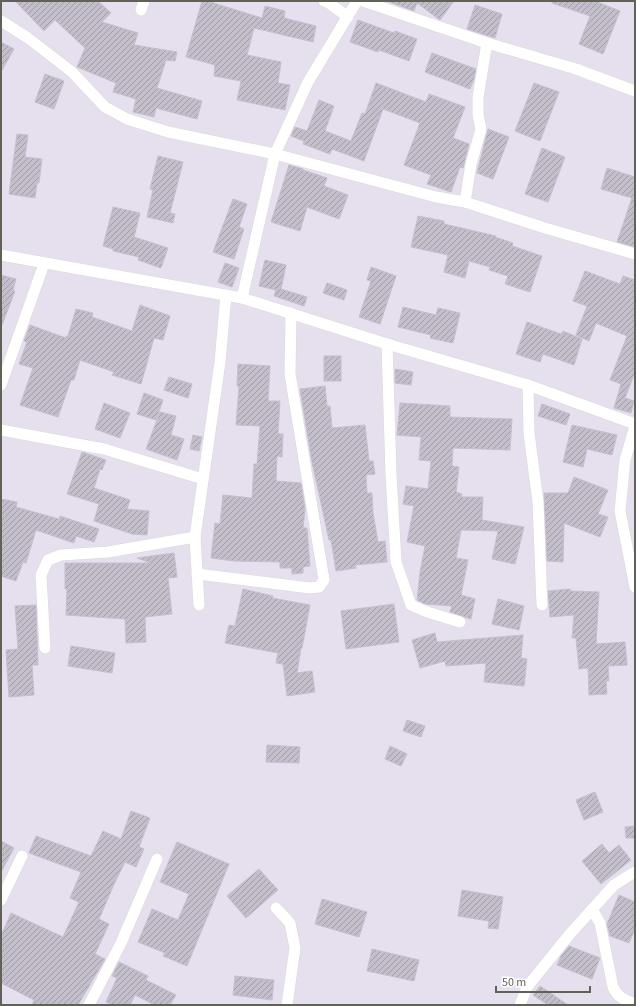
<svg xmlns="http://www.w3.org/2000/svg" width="636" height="1006" viewBox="0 0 636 1006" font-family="'Source Sans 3',sans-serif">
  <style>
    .building { fill: url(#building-hatch); stroke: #c6bdd2 }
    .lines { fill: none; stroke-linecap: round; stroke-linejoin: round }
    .minor-casing { stroke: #d8dbd3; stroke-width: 12 }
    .minor { stroke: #fff; stroke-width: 11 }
  </style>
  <defs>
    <pattern id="building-hatch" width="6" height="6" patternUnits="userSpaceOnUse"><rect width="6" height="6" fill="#c3beca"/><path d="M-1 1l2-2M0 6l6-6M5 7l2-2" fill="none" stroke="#a29ea7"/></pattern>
  </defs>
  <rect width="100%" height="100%" fill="#e6dfed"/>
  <!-- building -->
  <g class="building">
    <path d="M15,1H98L111,13L102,22L138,33L134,45L177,52L175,61L166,60L157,88L202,101L197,119L156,108L154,117L133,112L136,99L113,92L116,83L77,67L85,48L55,20L44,31Z"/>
    <path d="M202,1H207L262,18L265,6L285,11L284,18L316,26L313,42L254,28L247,55L281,62L278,83L290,85L285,110L237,100L241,81L214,76L215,65L186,57Z"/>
    <path d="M387,1H454L440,20L417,3L414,11Z"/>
    <path d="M552,1H595L620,11L603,54L579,44L590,16L552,3Z"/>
    <path d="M475,5L502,14L495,38L467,29Z"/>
    <path d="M358,20L394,33L395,31L417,39L409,61L379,50L378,52L350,42Z"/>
    <path d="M1,42L14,49L1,72Z"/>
    <path d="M432,53L476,69L474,79L470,89L425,72Z"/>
    <path d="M45,74L64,81L54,109L35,102Z"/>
    <path d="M376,83L426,102L429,94L465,107L453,138L469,144L463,168L460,167L451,192L427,184L431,175L404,165L420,123L383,109L364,161L332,149L330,154L303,144L304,141L291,136L295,127L307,131L319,100L334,106L325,131L351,141L362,113L365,114Z"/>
    <path d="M534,83L559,92L540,141L515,131Z"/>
    <path d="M488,129L509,137L493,179L477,173Z"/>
    <path d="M17,134L28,135L25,157L42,159L39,183H37L35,198L9,194Z"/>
    <path d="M542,148L565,157L548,202L525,194Z"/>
    <path d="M158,156L183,162L170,213L175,214L173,223L147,217L153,190L150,189Z"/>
    <path d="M289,165L303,169V170L327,178L324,186L348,195L339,219L307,207L300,231L271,222Z"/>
    <path d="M607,168L635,177V247L617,242L632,198L601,189Z"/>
    <path d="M233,199L247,204L239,227L244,229L234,259L213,252Z"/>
    <path d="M113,207L140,213L134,237L168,248L161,268L138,260L139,257L113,251V249L103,246Z"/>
    <path d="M418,216L444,221V224L496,236L495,237L513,243L512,246L542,256L530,292L505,284L508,276L489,270L490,267L469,261L465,278L444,272L448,255L411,247Z"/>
    <path d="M265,260L286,265L281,289L307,297L304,306L274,296L276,290L259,286Z"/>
    <path d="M225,263L239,268L232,287L218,282Z"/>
    <path d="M371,267L396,276L380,324L359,317L371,281L367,280Z"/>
    <path d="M585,271L620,284L623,276L635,280V372L625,398L634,401L631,413L614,408L621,384L610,380L627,336L596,323L589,341L576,335L587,306L573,301Z"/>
    <path d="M1,275L16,279L13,290L15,291L2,325L1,324Z"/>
    <path d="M327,283L347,290L344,300L323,293Z"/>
    <path d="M140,305L170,316L163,340L154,338L141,384L112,375L114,372L80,360L74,380H71L58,417L20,405L33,368L19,364L27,342L24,341L30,325L66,338V336H68L76,309L93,313L92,317L132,331Z"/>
    <path d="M403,307L436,315L438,308L460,313L453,343L430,338L431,335L398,327Z"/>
    <path d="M527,322L561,334L563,331L582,339L574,365L543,354L540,362L516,354Z"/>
    <rect x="324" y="356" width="17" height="25"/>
    <path d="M238,364L270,366L268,401H280L278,434H283L282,457L277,456L276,481L301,483L305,509L303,528H307L310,566L303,567V573L292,574V568H280V562L234,561L211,558L215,523L220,524L223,495L252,498L254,464H257L260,426L236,425L239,386H237Z"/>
    <path d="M395,369L413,372L411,385L395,383Z"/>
    <path d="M169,377L192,384L188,398L164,390Z"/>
    <path d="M325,386L327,406H330L332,428L365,425L369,461H373L375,474L366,475L367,493H372L373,513L378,542L385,541L387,562L355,565L356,568L336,571L331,540H329L312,462L300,389Z"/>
    <path d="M144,393L163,400L156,420L137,414Z"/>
    <path d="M104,403L130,413L120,438L95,429Z"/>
    <path d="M400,403L450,406V417L512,419L510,450L453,448L452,466L459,467L456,492L462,494L461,497H483L482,520L524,527L515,564L492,559L498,531L461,530L456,558L468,560L461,595L475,599L471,619L450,612L452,606L425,604L417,600L420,572L425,546L407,542L414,506L403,504L406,486L428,489L431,461L419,460L421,437L397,435Z"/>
    <path d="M542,404L570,414L566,425L538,416Z"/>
    <path d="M160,412L176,416L171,435L184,439L177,460L146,449Z"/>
    <path d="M572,425L617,435L612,455L587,449L583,467L563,462Z"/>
    <path d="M193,435L202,437L199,451L190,449Z"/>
    <path d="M82,452L106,460L102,470L100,469L94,488L130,500L127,509L149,511L147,535L132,534L94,521L99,504L67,494Z"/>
    <path d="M574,477L608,490L598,514L608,517L600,537L564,523L563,562L547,561L544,493H568Z"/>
    <path d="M1,499L17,502L16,507L59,519L60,516L99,529L94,542L76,536L74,543L36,530L26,563L23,562L16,581L1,576Z"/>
    <path d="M174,553L177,577L168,578L172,614L145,617L146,642L126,643L125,619L66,615L67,589H65V563H151L137,558Z"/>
    <path d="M243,589L273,596L272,598L310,605L302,648H301L297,673L312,671L315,692L287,696L283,664L276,663L278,653L225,643L229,625L235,626Z"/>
    <path d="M570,589V591L599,592L596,644L625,642L627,665L608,666L609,681H606L607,694L589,695L588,668L579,669L576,638H572L574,615L550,617L548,591Z"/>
    <path d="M498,599L524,606L519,630L492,624Z"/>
    <path d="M394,604L399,642L346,649L341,611Z"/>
    <path d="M36,605L38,665H32L34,695L9,697L6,650L18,649L15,606Z"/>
    <path d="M435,633L437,642L523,635L521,658L527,659L524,686L484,682L486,663L446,666L445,661L420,668L412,640Z"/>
    <path d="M71,646L115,653L112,673L68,666Z"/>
    <path d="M407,720L425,726L421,737L403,731Z"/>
    <path d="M267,745L300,747L299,763L266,762Z"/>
    <path d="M390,746L407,754L401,766L385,759Z"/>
    <path d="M595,792L603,812L584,820L576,800Z"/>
    <path d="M131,811L150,818L139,847L144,849L136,867L125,862L115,882L99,919L109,924L95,954L105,959L78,1005H32L34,1000L1,983V936L11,913L63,937L79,902L70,898L81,872L29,853L36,836L91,856L103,831L121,839Z"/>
    <path d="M635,826V838H626L625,827Z"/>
    <path d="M1,841L14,848L1,872Z"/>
    <path d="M177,842L229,864L187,966L163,956L165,953L138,942L152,909L178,920L189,894L160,882Z"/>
    <path d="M602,844L609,853L619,845L631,860L601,884L582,861Z"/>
    <path d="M259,869L278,890L246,918L227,896Z"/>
    <path d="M462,890L503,897L498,929L488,928L489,921L458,916Z"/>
    <path d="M619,895L635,902V929L629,943L610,936L607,924Z"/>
    <path d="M322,899L367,912L359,937L315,924Z"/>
    <path d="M569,946L600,958L592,979L557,965L561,956Z"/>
    <path d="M372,949L419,960L414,981L367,971Z"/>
    <path d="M119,962L148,976L146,980L176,995L170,1005H155L135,995L130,1005H114L106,1002L117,978L112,976Z"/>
    <path d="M235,976L274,980L272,1000L233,995Z"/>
    <path d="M540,986L568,1005H548L533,995Z"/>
  </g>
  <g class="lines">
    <!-- minor casing -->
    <g class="minor-casing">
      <g id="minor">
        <path d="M324,1L329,3L348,17"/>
        <path d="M363,1L487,43L576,69L635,91"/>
        <path d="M141,10L144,1"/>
        <path d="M1,21L28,38L72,72L105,107L127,119L168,132L275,154L436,197L465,202L545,228L635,254"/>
        <path d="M465,202L471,164L481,129L478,115V97L487,43"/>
        <path d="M1,255L242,298L387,344L528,385L635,424"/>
        <path d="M242,298L275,154L308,82L357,1"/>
        <path d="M387,344L391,474L396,562L411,605L427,612L460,622"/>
        <path d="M1,385L44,264"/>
        <path d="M528,385L529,433L538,502L542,605"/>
        <path d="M635,426L625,460L620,511L635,587"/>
        <path d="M1,430L104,449L203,479"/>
        <path d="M197,574L310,588L319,587L324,580L290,374L291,313"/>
        <path d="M199,605L195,537L220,362L226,295"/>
        <path d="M45,648L41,575L48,560L61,555L108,552L195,537"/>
        <path d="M1,900L22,856"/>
        <path d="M276,908L290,923L295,948L287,1005"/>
        <path d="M592,909L600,923L613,987C618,998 625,1000 635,1004"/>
        <path d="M89,1005L121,943L157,859"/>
        <path d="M520,1005L527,987L569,935L614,885L635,872"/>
      </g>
    </g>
    <!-- minor -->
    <use href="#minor" class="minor"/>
  </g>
  <!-- border -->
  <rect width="636" height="1006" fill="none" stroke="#606258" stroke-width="4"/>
  <!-- scale -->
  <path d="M496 986v6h94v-6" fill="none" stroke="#606258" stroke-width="2"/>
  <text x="502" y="986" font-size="12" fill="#606258" stroke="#ffffff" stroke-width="3" paint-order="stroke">50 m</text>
</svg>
